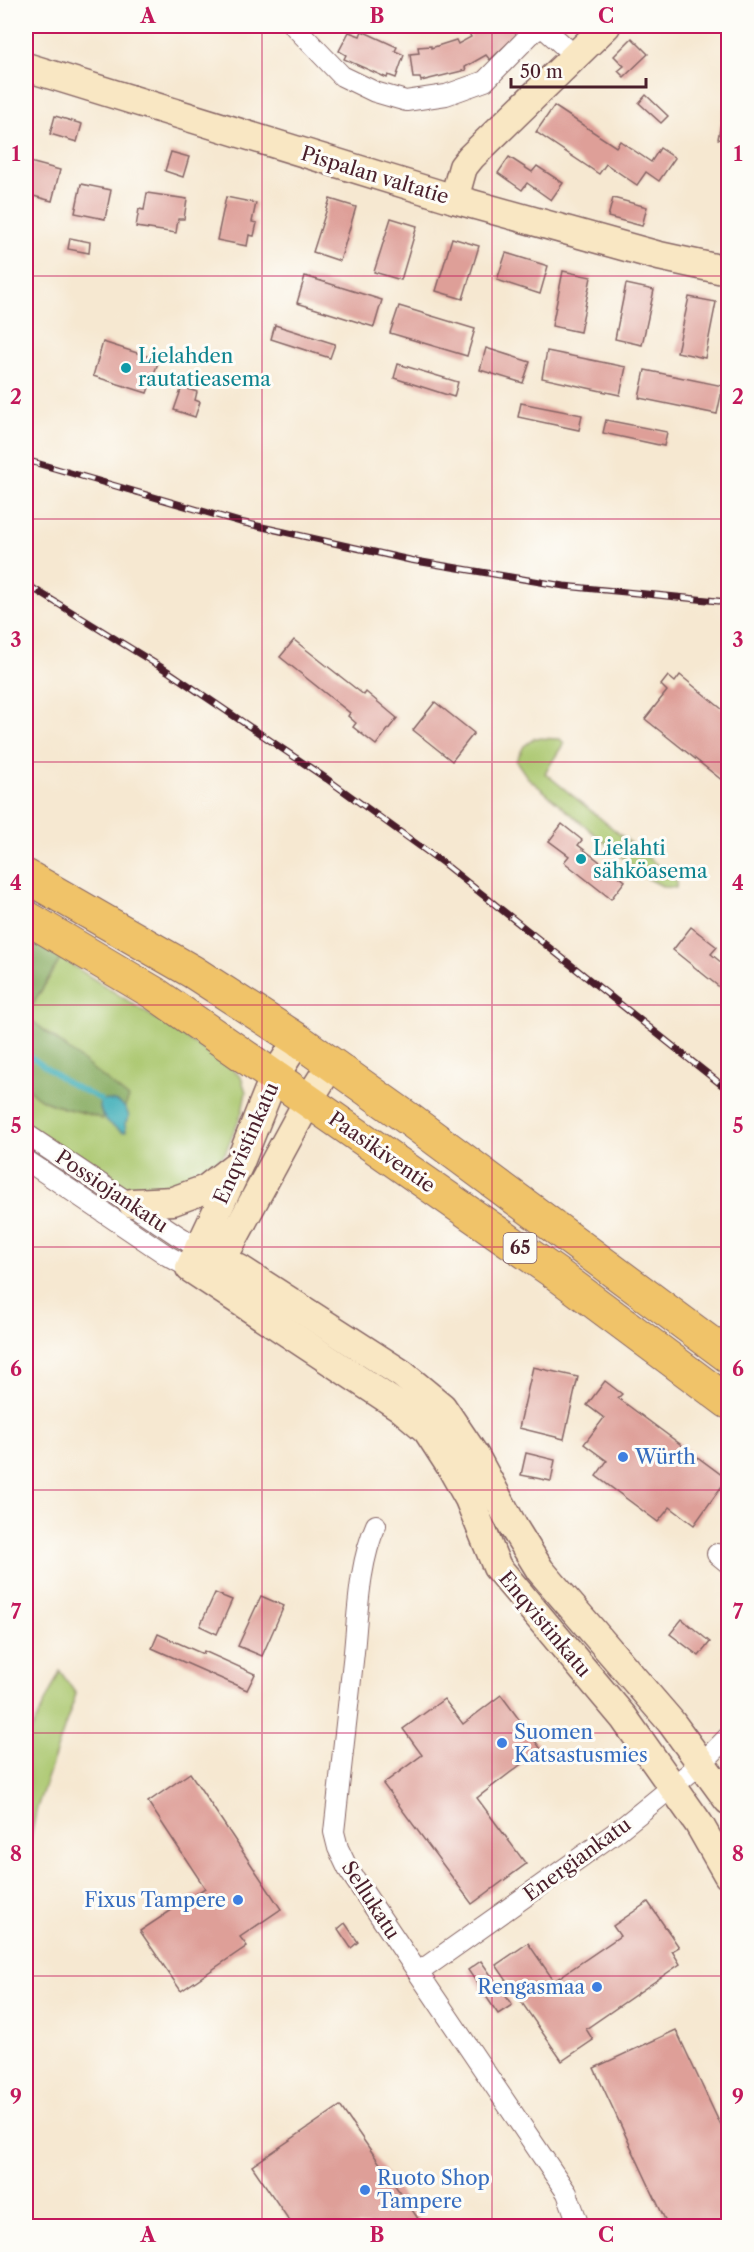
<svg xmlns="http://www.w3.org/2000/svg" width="754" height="2252" viewBox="0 0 754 2252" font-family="'Libre Caslon Text',serif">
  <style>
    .green { fill: #a9c66c; stroke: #7a724c; stroke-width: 1.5 }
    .forest { fill: #86ab60; stroke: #686546; stroke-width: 1.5 }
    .water { fill: #3dadb8; stroke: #446672; stroke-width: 1.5 }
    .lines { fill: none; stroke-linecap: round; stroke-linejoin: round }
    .stream { stroke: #3dadb8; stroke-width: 5 }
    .building { fill: #de9f98 }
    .street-casing { stroke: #866565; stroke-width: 22 }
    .secondary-casing { stroke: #866565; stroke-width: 31 }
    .highway-casing { stroke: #866565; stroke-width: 35 }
    .street { stroke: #fff; stroke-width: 20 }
    .secondary { stroke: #f9e7c3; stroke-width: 28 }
    .highway { stroke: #f0c369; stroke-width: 33 }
    .rail-casing { stroke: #4a1f2b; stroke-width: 7 }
    .rail { stroke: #fdfcf7; stroke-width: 4.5; stroke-dasharray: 14; stroke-linecap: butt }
    .grid { fill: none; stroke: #c2185b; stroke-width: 1.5; stroke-opacity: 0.55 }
    .culture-dot { fill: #0f9aa8; stroke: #fdfcf7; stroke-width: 2 }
    .shop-dot { fill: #3f7fe0; stroke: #fdfcf7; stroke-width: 2 }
    .labels { text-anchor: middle; stroke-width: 6; stroke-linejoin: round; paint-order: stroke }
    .shield { fill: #fdfcf7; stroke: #806168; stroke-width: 1.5 }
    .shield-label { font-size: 18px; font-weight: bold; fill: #4a1f2b }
    .street-label { font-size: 20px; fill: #4a1f2b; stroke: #fdfcf7 }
    .culture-label { font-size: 20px; fill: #0d838f; stroke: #fdfcf7; text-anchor: start }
    .shop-label { font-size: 20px; fill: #366cbe; stroke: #fdfcf7; text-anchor: start }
    .neatline { fill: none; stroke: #c2185b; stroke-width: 2 }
    .grid-label { font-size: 20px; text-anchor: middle; font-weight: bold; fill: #c2185b }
  </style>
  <rect width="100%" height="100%" fill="#fdfcf7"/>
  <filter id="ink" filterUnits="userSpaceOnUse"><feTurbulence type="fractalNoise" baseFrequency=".0167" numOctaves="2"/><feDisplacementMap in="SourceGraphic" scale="12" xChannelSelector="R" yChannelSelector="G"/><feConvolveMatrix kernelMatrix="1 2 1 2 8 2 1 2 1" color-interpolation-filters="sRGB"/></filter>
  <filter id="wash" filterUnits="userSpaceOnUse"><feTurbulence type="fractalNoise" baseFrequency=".008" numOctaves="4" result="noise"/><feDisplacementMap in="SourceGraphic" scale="24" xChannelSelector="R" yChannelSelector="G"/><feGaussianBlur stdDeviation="1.35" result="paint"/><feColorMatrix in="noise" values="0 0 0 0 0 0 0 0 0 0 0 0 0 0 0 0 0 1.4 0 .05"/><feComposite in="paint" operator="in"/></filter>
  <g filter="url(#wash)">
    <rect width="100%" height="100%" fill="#f6e8d1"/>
    <!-- green -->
    <g class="green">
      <path d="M535,738L560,739L564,743L545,773L677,881L676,888L664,887L647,878L527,777L516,761L524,746Z"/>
      <path d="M61,958L225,1063L241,1077L246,1092L242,1112L225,1153L198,1181L160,1194L127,1191L26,1124V1086C30,1090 35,1096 41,1099C59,1110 83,1110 102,1119L66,1047L26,1016Z"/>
      <path d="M60,1671L76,1694L37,1808L26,1860V1742Z"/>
    </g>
    <!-- forest -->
    <g class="forest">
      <path d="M26,937L61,958L26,1015Z"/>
      <path d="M26,1016L129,1098L123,1110L111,1101L102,1119C83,1110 59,1110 41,1099C35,1096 30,1090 26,1086Z"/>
    </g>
    <!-- water -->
    <path class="water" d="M104,1100C118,1100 126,1104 129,1117L125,1123L126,1131L123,1132C110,1125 102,1119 99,1104Z"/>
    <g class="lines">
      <!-- stream -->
      <path class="stream" d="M26,1053L68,1083L100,1099L105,1106"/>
    </g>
    <g id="blocks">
      <!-- building -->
      <g class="building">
        <path d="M477,26H526L490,60L486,55L465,67L466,70L421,81L420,78H413L410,54L419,53L418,47L431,46V48L456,40L458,44L471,37L469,33Z"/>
        <path d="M362,31L397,47L395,51L404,55L396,78L388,75L387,78L344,59L346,55L339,51L349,32L360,36Z"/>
        <path d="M632,38L648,54L624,77L618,71L624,66L614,56Z"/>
        <path d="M646,95L668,116L661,123L639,103Z"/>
        <path d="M725,102H728V141L718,139Z"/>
        <path d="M554,106L616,147L620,141L651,162L660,148L675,158L659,181L646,172L637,185L606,164L599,174L536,132Z"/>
        <path d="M55,116L82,124L77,142L50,134Z"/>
        <path d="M171,152L189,157L183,177L165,171Z"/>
        <path d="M509,157L532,172L537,166L563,183L551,200L527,183L522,190L498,173Z"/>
        <path d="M26,161L60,170L52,201L26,194Z"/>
        <path d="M81,184L111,190L105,219L75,213Z"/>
        <path d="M147,193L187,199L184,219H178L176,233L136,227L139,209L144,210Z"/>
        <path d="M226,197L256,203L252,222L257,223L254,236L249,235L247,246L217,240Z"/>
        <path d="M613,198L647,207L642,226L608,217Z"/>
        <path d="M330,199L356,207L340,261L313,252Z"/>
        <path d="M391,218L417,226L401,280L374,272Z"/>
        <path d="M70,238L90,242L89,253L68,249Z"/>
        <path d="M452,238L479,246L463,299L436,291Z"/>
        <path d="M506,253L548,266L540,294L497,280Z"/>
        <path d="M563,271L591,277L580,332L552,326Z"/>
        <path d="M305,276L382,300L374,327L297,303Z"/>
        <path d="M626,284L654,290L642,345L615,339Z"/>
        <path d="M689,297L716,302L705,358L677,352Z"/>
        <path d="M399,306L475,329L467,356L390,333Z"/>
        <path d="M275,325L335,344L330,358L271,339Z"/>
        <path d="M103,342L159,360L147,393L93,376Z"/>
        <path d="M486,348L530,362L523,383L480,370Z"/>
        <path d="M547,351L626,367L620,395L542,378Z"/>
        <path d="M398,364L458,382L454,397L394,378Z"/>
        <path d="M645,370L723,386L717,414L639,398Z"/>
        <path d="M182,387L197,392L195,400L200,402L195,417L174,410Z"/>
        <path d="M521,403L582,415L579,430L518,417Z"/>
        <path d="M606,420L667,432L664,446L603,433Z"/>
        <path d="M294,640L364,695L366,692L397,718L376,745L353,727L356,723L348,716L350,713L280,657Z"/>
        <path d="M680,675L728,714V785L645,719L667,691L661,685L668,676L675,682Z"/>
        <path d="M435,702L474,733L452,761L413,730Z"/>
        <path d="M562,824L582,840L578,845L625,881L611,899L564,862L569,856L549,841Z"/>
        <path d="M691,927L717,947L711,954L728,968V994L673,950Z"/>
        <path d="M533,1367L578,1377L564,1439L519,1428Z"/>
        <path d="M605,1381L622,1394L618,1398L727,1479L694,1525L670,1507L658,1522L596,1476L607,1461L584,1444L604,1418L587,1405Z"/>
        <path d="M526,1453L555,1460L551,1481L521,1475Z"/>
        <path d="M215,1593L232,1600L217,1634L200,1626Z"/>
        <path d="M261,1596L284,1606L262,1656L238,1646Z"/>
        <path d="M682,1619L710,1642L699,1656L670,1634Z"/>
        <path d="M158,1634L203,1654L204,1651L255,1674L247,1690L152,1648Z"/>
        <path d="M501,1695L541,1749L477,1798L526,1864L472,1904L383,1784L422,1755L403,1729L444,1699L463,1724Z"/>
        <path d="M190,1773L281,1909L240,1937L247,1946L181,1991L140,1931L205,1888L148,1802Z"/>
        <path d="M648,1902L679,1947L672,1951L680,1964L586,2029L593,2040L562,2061L496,1965L528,1943L554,1981L620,1936L613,1926Z"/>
        <path d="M345,1923L358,1942L351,1948L338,1929Z"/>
        <path d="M481,1961L512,2005L498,2014L468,1970Z"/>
        <path d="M676,2030L728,2141V2226H668L594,2068Z"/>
        <path d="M340,2106L419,2220L410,2226H293L252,2166Z"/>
      </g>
    </g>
  </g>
  <g filter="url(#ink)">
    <use href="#blocks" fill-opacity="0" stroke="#866565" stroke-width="1.5"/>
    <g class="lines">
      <!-- street casing -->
      <g class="street-casing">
        <g id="street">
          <path d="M294,26L342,76L375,92L406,101L446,95L485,81L531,34L540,28L546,30L574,55"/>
          <path d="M26,1134L177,1235L199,1248"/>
          <path d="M26,1160L168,1256L190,1268"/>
          <path d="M376,1525C359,1563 358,1611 354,1652C347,1712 341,1772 334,1832L338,1848L348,1869L567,2193L579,2226"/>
          <path d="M717,1554L728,1563"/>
          <path d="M419,1972L619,1830L703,1762L728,1737"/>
        </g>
      </g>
      <!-- secondary casing -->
      <g class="secondary-casing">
        <g id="secondary">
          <path d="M26,67L454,199L659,256L728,271"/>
          <path d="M454,199L463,167L471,157L606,26"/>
          <path d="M298,1040L274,1077L240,1162L190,1268L400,1407L427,1430L451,1467L469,1499L497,1567L624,1718L699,1824L728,1875"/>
          <path d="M132,1203L173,1201L206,1189L234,1167"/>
          <path d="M199,1248L241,1270L402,1374L442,1407L475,1456L514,1528L540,1570L671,1722L728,1800"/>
          <path d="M213,1276L308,1101L331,1064"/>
        </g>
      </g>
      <!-- highway casing -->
      <g class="highway-casing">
        <g id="highway">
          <path d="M26,876L193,972L298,1040L410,1120L728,1356"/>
          <path d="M26,917L154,993L558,1275L728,1402"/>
        </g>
      </g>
      <!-- street -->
      <use href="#street" class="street"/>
      <!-- secondary -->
      <use href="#secondary" class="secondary"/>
      <!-- highway -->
      <use href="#highway" class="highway"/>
      <!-- rail casing -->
      <g class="rail-casing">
        <g id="rail">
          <path d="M26,460L240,522L410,560L564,586L728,602"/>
          <path d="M26,584L169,672L327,779L443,863L728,1090"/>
        </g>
      </g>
      <!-- rail -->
      <use href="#rail" class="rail"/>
    </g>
  </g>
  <!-- grid -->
  <path class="grid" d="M262,26V2226M492,26V2226M26,276H728M26,519H728M26,762H728M26,1005H728M26,1247H728M26,1490H728M26,1733H728M26,1976H728"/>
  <!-- markers -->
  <g class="culture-dot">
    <circle cx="126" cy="368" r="6"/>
    <circle cx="581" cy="859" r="6"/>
  </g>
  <g class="shop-dot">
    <circle cx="623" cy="1457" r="6"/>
    <circle cx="502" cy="1743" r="6"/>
    <circle cx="238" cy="1900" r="6"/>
    <circle cx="597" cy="1987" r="6"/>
    <circle cx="365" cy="2190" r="6"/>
  </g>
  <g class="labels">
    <!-- shield labels -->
    <rect class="shield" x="503.5" y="1233" width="33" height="30" rx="4.5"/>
    <g class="shield-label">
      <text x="520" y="1254">65</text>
    </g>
    <!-- street labels -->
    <g class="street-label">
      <text transform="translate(375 175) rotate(17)" y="7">Pispalan valtatie</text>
      <text transform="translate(246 1143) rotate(-66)" y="7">Enqvistinkatu</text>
      <text transform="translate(382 1152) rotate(35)" y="7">Paasikiventie</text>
      <text transform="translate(112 1191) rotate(34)" y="7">Possiojankatu</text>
      <text transform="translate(545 1624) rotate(50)" y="7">Enqvistinkatu</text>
      <text transform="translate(577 1859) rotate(-36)" y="7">Energiankatu</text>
      <text transform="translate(371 1900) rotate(57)" y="7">Sellukatu</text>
    </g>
    <!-- culture labels -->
    <g class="culture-label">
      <text x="138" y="363">Lielahden<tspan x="138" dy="23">rautatieasema</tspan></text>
      <text x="593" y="855">Lielahti<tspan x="593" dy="23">sähköasema</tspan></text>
    </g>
    <!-- shop labels -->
    <g class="shop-label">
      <text x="635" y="1464">Würth</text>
      <text x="514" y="1739">Suomen<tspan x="514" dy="23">Katsastusmies</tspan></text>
      <text x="226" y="1907" text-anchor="end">Fixus Tampere</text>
      <text x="585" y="1994" text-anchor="end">Rengasmaa</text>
      <text x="377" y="2185">Ruoto Shop<tspan x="377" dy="23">Tampere</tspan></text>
    </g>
  </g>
  <!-- margin -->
  <rect width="754" height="2252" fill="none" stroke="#fdfcf7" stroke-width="66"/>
  <!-- scale -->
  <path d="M511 78v9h135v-9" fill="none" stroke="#4a1f2b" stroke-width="3"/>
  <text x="520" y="78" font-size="18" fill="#4a1f2b" stroke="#fdfcf7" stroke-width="4.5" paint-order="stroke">50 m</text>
  <rect x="33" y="33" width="688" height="2186" class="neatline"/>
  <g class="grid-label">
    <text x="148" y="23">A</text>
    <text x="377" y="23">B</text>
    <text x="606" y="23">C</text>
    <text x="16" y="161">1</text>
    <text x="738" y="161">1</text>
    <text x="16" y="404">2</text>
    <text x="738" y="404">2</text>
    <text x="16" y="647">3</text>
    <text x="738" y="647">3</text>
    <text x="16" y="890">4</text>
    <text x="738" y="890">4</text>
    <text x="16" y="1133">5</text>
    <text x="738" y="1133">5</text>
    <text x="16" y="1376">6</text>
    <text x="738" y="1376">6</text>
    <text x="16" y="1619">7</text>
    <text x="738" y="1619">7</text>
    <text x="16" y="1861">8</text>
    <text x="738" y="1861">8</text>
    <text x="16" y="2104">9</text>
    <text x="738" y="2104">9</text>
    <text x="148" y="2242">A</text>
    <text x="377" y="2242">B</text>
    <text x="606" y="2242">C</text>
  </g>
</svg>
